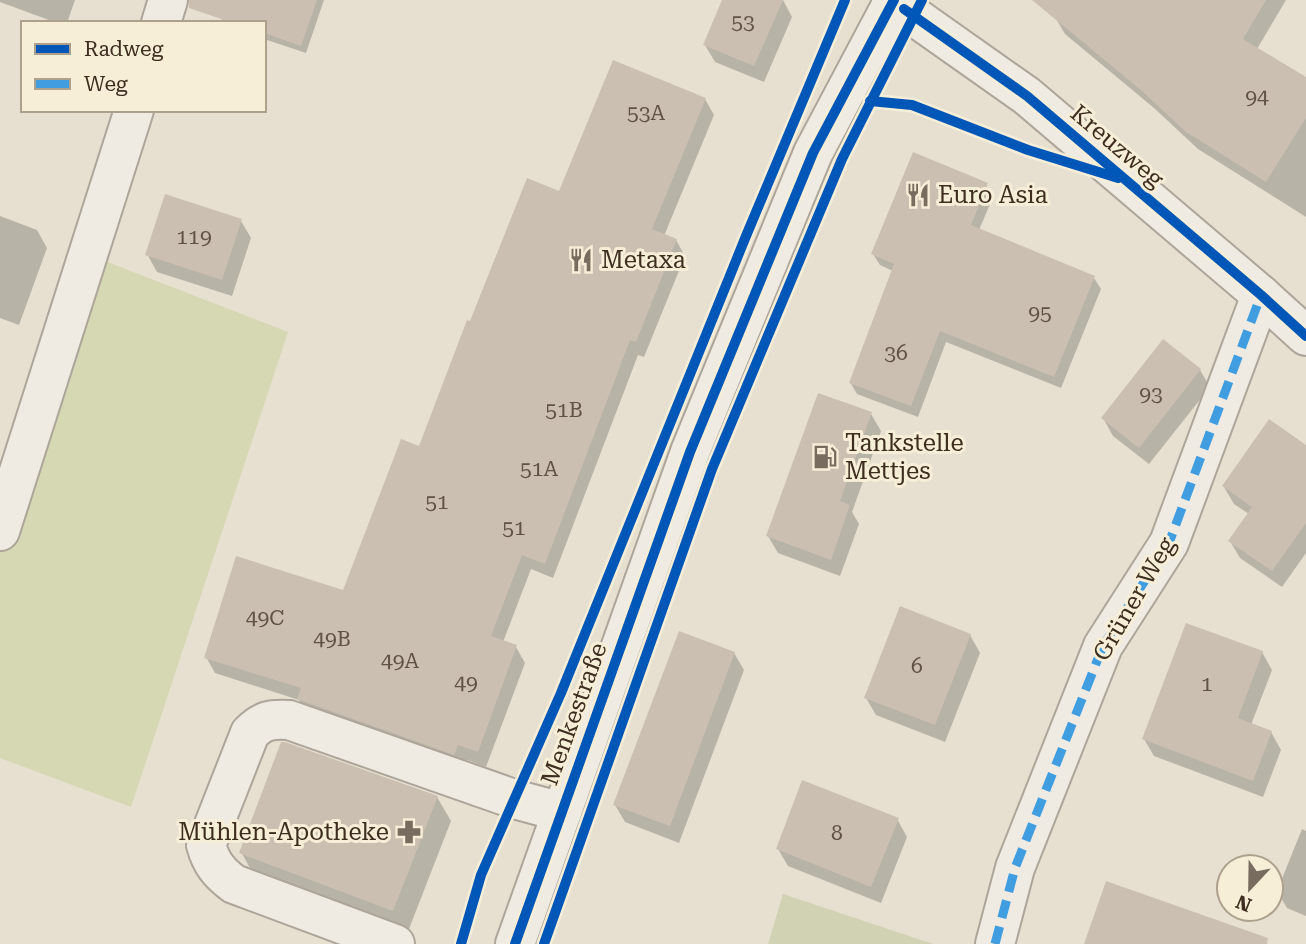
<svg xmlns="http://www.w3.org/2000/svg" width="1306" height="944" viewBox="0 0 1306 944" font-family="'Roboto Serif',serif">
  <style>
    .green { fill: #d6d7b3 }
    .cemetery { fill: #d1d1b3 }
    .shadow { fill: #0003 }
    .building { fill: #cbbfb2 }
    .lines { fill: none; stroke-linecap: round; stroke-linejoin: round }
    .minor-casing { stroke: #ada599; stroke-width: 42 }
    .minor { stroke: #efebe3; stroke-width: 38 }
    .quiet { stroke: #3f9de0; stroke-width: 9; stroke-dasharray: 18 9; stroke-linecap: butt }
    .cycleway-casing { stroke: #f7eed8; stroke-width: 15 }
    .cycleway { stroke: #0057b8; stroke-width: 10 }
    .labels { text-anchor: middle; stroke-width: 6; stroke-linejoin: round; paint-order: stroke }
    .number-label { font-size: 21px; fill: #605244 }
    .street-label { font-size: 24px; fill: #3d2e20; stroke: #f7eed8 }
    .poi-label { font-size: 24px; fill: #3d2e20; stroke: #f7eed8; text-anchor: start }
  </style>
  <rect width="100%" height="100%" fill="#e7e0d1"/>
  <!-- green -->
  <path class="green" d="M79,251L288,332L131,807L0,758V473Z"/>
  <!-- cemetery -->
  <path class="cemetery" d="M783,894L933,944H768Z"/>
  <!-- shadow -->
  <g class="shadow">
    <path d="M0,0H75L67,23H57L0,2Z"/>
    <path d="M227,0H324L306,53L264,39V23H224L221,18Z"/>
    <path d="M724,0H783L792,17L764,82L715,62L705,45Z"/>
    <path d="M1069,0H1286L1257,49L1306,79V217L1198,149L1154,108L1065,34L1055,17Z"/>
    <path d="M705,99L714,115L664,236L676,240L685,256L644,357L638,355L553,578L531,569L503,642L516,647L525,663L486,767L467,760L463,770L308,715L299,700L215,673L206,657L344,592L420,448L471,323L560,194Z"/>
    <path d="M986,185L993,197L979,230L1094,278L1101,289L1061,388L946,342L918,417L857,394L850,382L893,271L880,265L873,254Z"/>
    <path d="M0,216L37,230L47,248L19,325L0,318Z"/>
    <path d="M241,221L251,238L232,296L157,272L147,254Z"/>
    <path d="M1200,370L1210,387L1149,464L1113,436L1103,418Z"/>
    <path d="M871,414L881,431L852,512L859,524L840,576L778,553L768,536Z"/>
    <path d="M1306,447V553L1282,587L1240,558L1230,541L1249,514L1234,504L1224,487Z"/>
    <path d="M970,635L980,653L945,742L876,715L866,698Z"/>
    <path d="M1262,652L1272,670L1251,725L1271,732L1281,750L1263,797L1154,756L1144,739Z"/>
    <path d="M734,653L744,670L679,843L625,822L615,805Z"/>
    <path d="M437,797L451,821L407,934L255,877L241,852Z"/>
    <path d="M897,819L907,837L881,903L788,866L778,849Z"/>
    <path d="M1302,829L1306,831V916L1287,908L1277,891Z"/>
  </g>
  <!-- building -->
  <g class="building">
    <path d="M189,0H317L301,46L264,33V23H233L189,8Z"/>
    <path d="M722,0H783L754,66L703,45Z"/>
    <path d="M1032,0H1266L1243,39L1306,77V118L1266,182L1186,132L1142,91Z"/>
    <path d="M613,60L706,98L652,229L677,239L636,342L630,340L545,564L522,555L491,636L517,645L478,752L458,745L454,755L297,699L301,688L204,658L236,556L343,590L401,439L419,446L467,320L470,321L527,178L559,191Z"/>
    <path d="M913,152L988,183L971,225L1095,276L1054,377L940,331L911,406L849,383L894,264L871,254Z"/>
    <path d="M165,194L242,219L222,280L145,255Z"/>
    <path d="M1163,339L1201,369L1139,448L1101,418Z"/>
    <path d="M818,393L872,412L840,501L850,505L831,560L766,536Z"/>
    <path d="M1269,419L1306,445V523L1272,571L1228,541L1252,507L1222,486Z"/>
    <path d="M900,606L971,634L935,725L864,698Z"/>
    <path d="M1186,623L1263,651L1238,718L1272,731L1253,781L1142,739Z"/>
    <path d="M679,631L735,652L670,826L613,805Z"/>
    <path d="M281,742H285L438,796L393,911L239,853Z"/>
    <path d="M802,780L899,818L871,887L776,849Z"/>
    <path d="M1106,881L1268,938L1267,944H1084Z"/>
  </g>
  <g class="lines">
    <!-- minor casing -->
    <g class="minor-casing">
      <g id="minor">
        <path d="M891,0L1027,96L1261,295L1306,336"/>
        <path d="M161,23L168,0"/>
        <path d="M0,531L134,110"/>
        <path d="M395,944L234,884C219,873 211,863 206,845L250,733C263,720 271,719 289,720L514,799L562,812"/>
        <path d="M515,944L690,452L813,153L894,0"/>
        <path d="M995,944L1015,868L1103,646L1169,543L1261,295"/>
      </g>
    </g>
    <!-- minor -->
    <use href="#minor" class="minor"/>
    <!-- quiet -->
    <path class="quiet" d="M995,944L1015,868L1103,646L1169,543L1261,295"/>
    <!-- cycleway casing -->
    <g class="cycleway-casing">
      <g id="cycleway">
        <path d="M904,9L1027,96L1261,295L1306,336"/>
        <path d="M870,101L912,105L1028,150L1118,178"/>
        <path d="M461,944L481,875L561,693L746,236L845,0"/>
        <path d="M515,944L690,452L813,153L894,0"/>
        <path d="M544,944L712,469L842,159L922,0"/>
      </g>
    </g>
    <!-- cycleway -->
    <use href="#cycleway" class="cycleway"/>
  </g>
  <!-- icons -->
  <defs>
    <g id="restaurant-bare" transform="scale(1.89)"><path d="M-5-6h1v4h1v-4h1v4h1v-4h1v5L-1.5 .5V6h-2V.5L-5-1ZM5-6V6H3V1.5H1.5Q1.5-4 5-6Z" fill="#786c5e" stroke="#f7eed8" stroke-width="2.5" paint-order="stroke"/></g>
    <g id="fuel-bare" transform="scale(1.89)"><path d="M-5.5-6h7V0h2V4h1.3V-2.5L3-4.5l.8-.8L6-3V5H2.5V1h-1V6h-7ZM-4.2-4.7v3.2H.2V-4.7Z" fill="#786c5e" stroke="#f7eed8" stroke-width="2.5" paint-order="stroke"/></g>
    <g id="pharmacy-bare" transform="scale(1.89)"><path d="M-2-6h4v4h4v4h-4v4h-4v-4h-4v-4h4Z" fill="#786c5e" stroke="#f7eed8" stroke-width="2.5" paint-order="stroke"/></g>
  </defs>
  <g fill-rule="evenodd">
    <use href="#restaurant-bare" x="918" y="195"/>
    <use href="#restaurant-bare" x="581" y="260"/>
    <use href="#fuel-bare" x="825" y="457"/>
    <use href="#pharmacy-bare" x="409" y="832"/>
  </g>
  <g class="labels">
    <!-- number labels -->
    <g class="number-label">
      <text x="743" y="29">53</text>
      <text x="1257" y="104">94</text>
      <text x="646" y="120">53A</text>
      <text x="194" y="244">119</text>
      <text x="1040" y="320">95</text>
      <text x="896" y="360">36</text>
      <text x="1151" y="401">93</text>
      <text x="564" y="417">51B</text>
      <text x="539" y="476">51A</text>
      <text x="437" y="509">51</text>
      <text x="514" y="535">51</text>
      <text x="265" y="625">49C</text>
      <text x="332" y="646">49B</text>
      <text x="400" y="668">49A</text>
      <text x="917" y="673">6</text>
      <text x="466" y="690">49</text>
      <text x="1207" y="691">1</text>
      <text x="837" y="840">8</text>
    </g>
    <!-- street labels -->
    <g class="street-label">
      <text transform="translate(1117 146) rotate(40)" y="8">Kreuzweg</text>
      <text transform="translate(1134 599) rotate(-60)" y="8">Grüner Weg</text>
      <text transform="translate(574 714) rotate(-70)" y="8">Menkestraße</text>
    </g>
    <!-- poi labels -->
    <g class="poi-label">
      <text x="938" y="203">Euro Asia</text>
      <text x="601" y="268">Metaxa</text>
      <text x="845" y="451">Tankstelle<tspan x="845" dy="28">Mettjes</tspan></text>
      <text x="389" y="840" text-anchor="end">Mühlen-Apotheke</text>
    </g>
  </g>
  <!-- legend -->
  <rect x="21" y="21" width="245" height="91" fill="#f7eed8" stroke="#ada18e" stroke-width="2"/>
  <rect x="35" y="44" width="35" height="10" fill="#0057b8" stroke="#ada18e" stroke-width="2"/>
  <text x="84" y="56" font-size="21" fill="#3d2e20">Radweg</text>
  <rect x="35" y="79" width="35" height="10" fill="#3f9de0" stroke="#ada18e" stroke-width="2"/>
  <text x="84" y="91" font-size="21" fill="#3d2e20">Weg</text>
  <!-- north arrow -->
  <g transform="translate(1250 888) rotate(202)"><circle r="33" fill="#f7eed8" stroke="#ada18e" stroke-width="2"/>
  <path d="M0-5L12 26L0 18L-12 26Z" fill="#786c5e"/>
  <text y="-10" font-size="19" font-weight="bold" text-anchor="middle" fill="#3d2e20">N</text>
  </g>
</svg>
